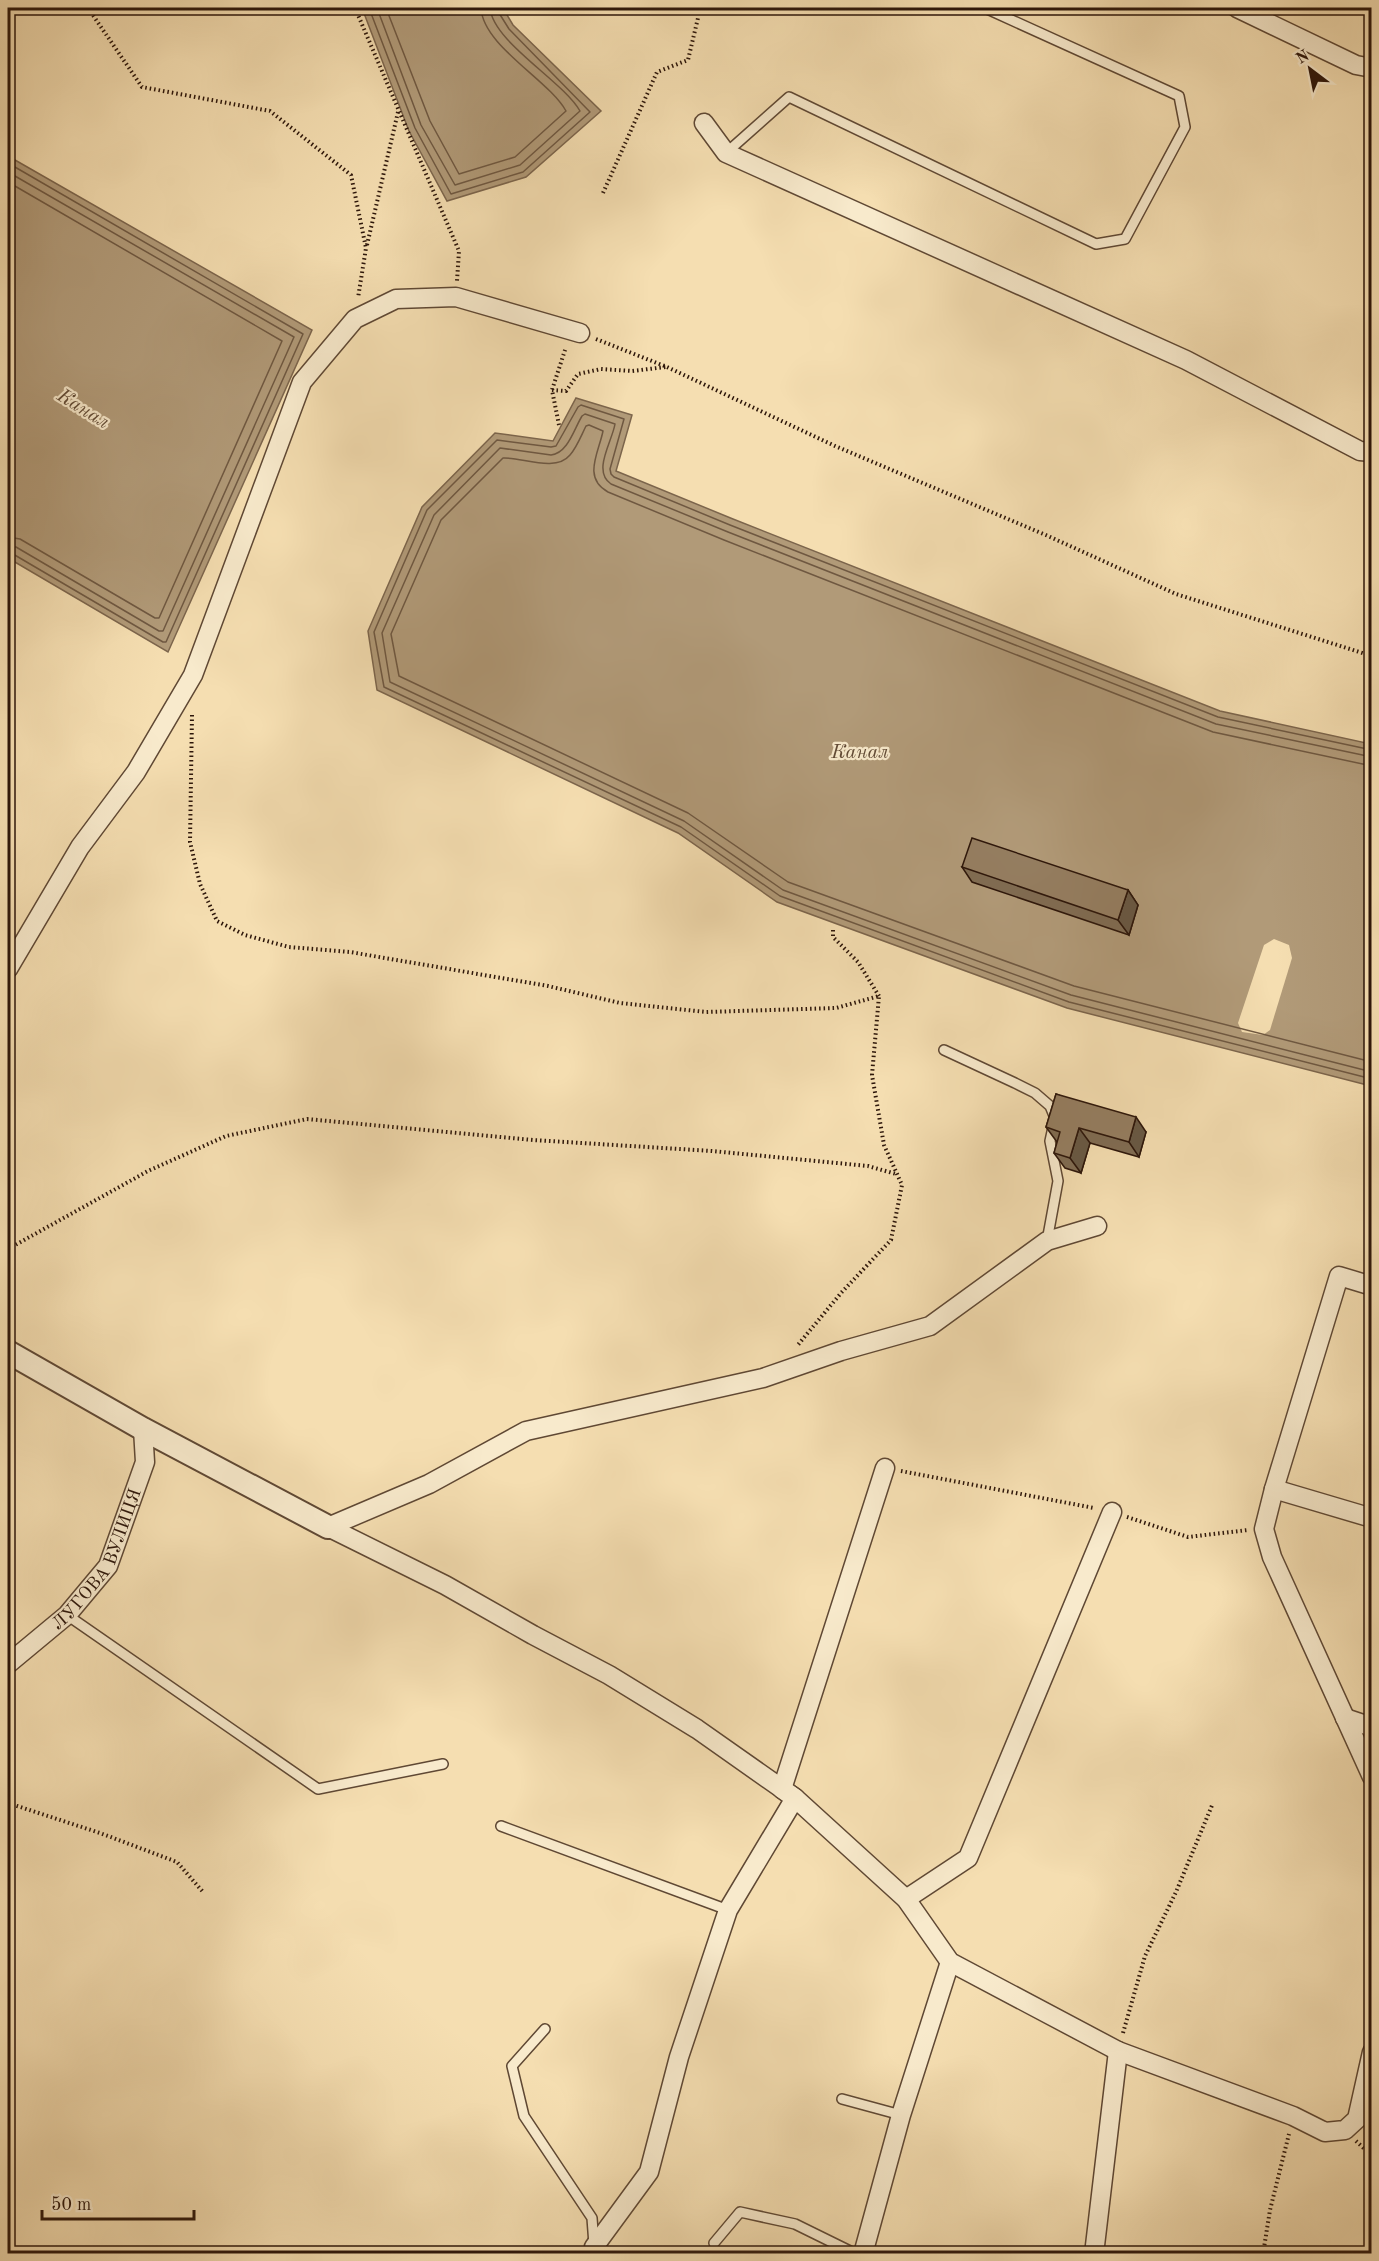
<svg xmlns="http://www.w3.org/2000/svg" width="1379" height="2261" viewBox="0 0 1379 2261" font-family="'Old Standard TT',serif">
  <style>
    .water { fill: #b19a78; stroke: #7c654c; stroke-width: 1.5 }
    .pier { fill: #f5deb1 }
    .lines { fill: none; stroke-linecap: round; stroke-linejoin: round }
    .shore { stroke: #6f5841; stroke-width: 1.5 }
    .service-casing { stroke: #5f4834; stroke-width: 12 }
    .minor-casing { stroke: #5f4834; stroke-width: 21 }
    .tertiary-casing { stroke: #5f4834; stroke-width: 26 }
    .path { stroke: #2d160a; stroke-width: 4; stroke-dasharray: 1.5 3; stroke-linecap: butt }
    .service { stroke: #f8eacc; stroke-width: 9 }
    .minor { stroke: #f8eacc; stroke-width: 18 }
    .tertiary { stroke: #f8eacc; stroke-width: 22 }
    .wall { fill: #806c53; stroke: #2d160a; stroke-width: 1.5 }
    .shaded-wall { fill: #685844; stroke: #2d160a; stroke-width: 1.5 }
    .building { fill: #957e61; stroke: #2d160a; stroke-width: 1.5 }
    .labels { text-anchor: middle; stroke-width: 4.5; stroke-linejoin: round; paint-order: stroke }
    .street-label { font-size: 18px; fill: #2d160a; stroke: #f8eacc }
    .water-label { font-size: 20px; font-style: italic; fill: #624b36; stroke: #f8eacc }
  </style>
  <rect width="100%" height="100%" fill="#f5deb1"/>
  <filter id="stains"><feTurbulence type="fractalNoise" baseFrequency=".00333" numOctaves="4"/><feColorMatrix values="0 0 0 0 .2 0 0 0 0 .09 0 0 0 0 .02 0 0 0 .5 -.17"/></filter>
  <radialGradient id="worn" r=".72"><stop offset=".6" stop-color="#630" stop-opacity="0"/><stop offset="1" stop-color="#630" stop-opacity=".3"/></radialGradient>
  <!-- water -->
  <g class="water">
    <path d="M362,8H503L513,25L601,111L526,177L447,201L409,131Z"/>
    <path d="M8,156L312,330L168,652L8,558Z"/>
    <path d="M576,398L632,415L616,471L733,519L1220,711L1371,744V1086L1067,1008L777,902L678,833L377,690L368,631L422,507L495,433L553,441Z"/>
  </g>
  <!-- pier -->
  <path class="pier" d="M1274,939L1289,945L1292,958L1270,1030L1263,1035L1242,1032L1238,1023L1264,945Z"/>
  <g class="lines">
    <!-- shore -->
    <g class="shore">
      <path d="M369,8L415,128L451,194L523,172L590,112L509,29L499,13L498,8"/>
      <path d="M377,8L421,125L455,185L520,165L580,111C563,81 493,42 490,8"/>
      <path d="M386,8L430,121L459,174L515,157L566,111C549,80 483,46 481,8"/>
      <path d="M8,163L303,334L166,642H163L13,554L8,553"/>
      <path d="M8,172L294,337L163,631H159L16,547L8,546"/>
      <path d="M8,182L282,341L159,618H155L20,539L8,537"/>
      <path d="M1372,750L1218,717L730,525L614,477L611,474L610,469L624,419L581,405L578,407L556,446L551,447L497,440L427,510L374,632L384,687L681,827L780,896L1069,1002L1372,1079"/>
      <path d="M1372,757L1216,724L728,532L611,484C592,471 612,442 615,424L585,414L582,416C574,429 568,453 551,455L500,448L434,515L382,633L390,682L684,821L783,890L1071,995L1372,1072"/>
      <path d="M1372,766L1213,732L724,540L608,492C582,478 599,452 603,431L589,425L586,426C581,436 577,447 570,455C555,473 522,457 503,458L441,520L391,634L399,676L688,813L788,882L1074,986L1372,1062"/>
    </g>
    <!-- service casing -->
    <g class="service-casing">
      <g id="service">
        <path d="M726,153L789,97L1096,244L1125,239L1185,127L1179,96L985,8"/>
        <path d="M944,1050L1015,1083L1035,1093L1050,1106L1055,1118L1050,1141L1058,1181L1047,1241"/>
        <path d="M67,1615L318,1789L443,1764"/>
        <path d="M501,1826L728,1910"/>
        <path d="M545,2029L512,2066L524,2116L592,2218L594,2245"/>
        <path d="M842,2099L901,2115"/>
        <path d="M714,2243L740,2212L795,2224L856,2254"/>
      </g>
    </g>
    <!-- minor casing -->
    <g class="minor-casing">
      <g id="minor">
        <path d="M1237,8L1356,65L1372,68"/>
        <path d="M704,123L726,153L1186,360L1360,451L1372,452"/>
        <path d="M8,969L80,847L136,772L193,675L302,382L355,319L396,299L456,297L580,333"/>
        <path d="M1372,1286L1339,1276L1274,1489L1264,1529L1272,1557L1372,1777"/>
        <path d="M1274,1489L1372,1518"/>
        <path d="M328,1527L445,1585L533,1635L609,1675L697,1729L795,1798L906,1899L950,1962L1118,2051L1293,2116L1325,2132L1345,2130L1357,2119L1372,2052"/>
        <path d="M328,1527L429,1484L526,1431L763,1378L841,1351L930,1326L1047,1241L1097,1226"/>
        <path id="s1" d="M8,1664L67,1615L108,1566L145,1462L143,1429"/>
        <path d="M1345,1718L1372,1727"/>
        <path d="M906,1899L968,1858L1112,1512"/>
        <path d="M594,2247L649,2172L679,2057L728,1910L795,1798L782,1789L885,1468"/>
        <path d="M863,2254L901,2115L950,1962"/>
        <path d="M1094,2254L1118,2051"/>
      </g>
    </g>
    <!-- tertiary casing -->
    <g class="tertiary-casing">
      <path id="tertiary" d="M8,1352L143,1429L328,1527"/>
    </g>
    <!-- path -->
    <g class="path">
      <path d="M88,8L142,87L270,111L351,175L366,248L358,298"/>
      <path d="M355,8L459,251L457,281"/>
      <path d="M603,193L657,72L688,60L698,18"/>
      <path d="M367,245L398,112"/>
      <path d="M596,339L667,367L835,446L1048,536L1176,594L1372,656"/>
      <path d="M552,390L566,391L578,374L601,369L632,371L666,367"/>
      <path d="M559,425L552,390L566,347"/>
      <path d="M192,715L190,842L200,884L217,921L245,935L289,947L350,952L548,986L620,1003L706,1012L836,1008L879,996L872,1075L884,1145L902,1185L891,1240L841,1293L797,1346"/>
      <path d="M833,930V937L858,962L879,996"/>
      <path d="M8,1249L148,1171L226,1136L307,1119L533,1140L712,1151L868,1166L896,1174"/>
      <path d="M901,1471L1094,1508"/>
      <path d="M1127,1517L1188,1537L1248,1530"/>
      <path d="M8,1803L100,1833L177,1862L203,1892"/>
      <path d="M1123,2033L1145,1956L1176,1892L1213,1803"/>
      <path d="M1356,2141L1372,2156"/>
      <path d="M1263,2254L1270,2210L1289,2134"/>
    </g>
    <!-- service -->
    <use href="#service" class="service"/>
    <!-- minor -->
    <use href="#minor" class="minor"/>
    <!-- tertiary -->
    <use href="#tertiary" class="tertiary"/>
  </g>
  <!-- wall -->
  <g class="wall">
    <path d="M962,867L1128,890L1138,905L1129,935L972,882Z"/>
    <path d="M1056,1094L1146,1132L1139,1157L1090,1143L1081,1173L1065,1168L1054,1153L1057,1142L1046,1127Z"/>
  </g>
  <!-- shaded-wall -->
  <g class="shaded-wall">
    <path d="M1128,890L1138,905L1129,935L1118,920Z"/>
    <path d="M1136,1117L1146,1132L1139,1157L1129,1142Z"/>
    <path d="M1079,1128L1090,1143L1081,1173L1070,1158Z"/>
  </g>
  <!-- building -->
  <g class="building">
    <path d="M972,838L1128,890L1118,920L962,867Z"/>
    <path d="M1056,1094L1136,1117L1129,1142L1079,1128L1070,1158L1054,1153L1060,1132L1046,1127Z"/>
  </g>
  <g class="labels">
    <!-- street labels -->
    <g class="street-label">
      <text dy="6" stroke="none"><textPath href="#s1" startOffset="141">ЛУГОВА ВУЛИЦЯ</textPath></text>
    </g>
    <!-- water labels -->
    <g class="water-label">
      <text transform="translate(84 408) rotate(32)" y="7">Канал</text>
      <text x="860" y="758">Канал</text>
    </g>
  </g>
  <!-- margin -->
  <rect width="1379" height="2261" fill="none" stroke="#f5deb1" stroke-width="30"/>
  <rect x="9" y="9" width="1361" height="2243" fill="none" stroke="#2d160a" stroke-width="3"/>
  <rect x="15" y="15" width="1349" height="2231" fill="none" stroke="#2d160a" stroke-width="1.5"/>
  <!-- north arrow -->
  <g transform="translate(1310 69) rotate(328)" stroke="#f8eacc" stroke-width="4.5" paint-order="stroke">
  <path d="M0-4.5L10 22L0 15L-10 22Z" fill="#2d160a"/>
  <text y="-9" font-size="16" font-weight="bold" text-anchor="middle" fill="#2d160a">N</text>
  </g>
  <!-- scale -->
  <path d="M42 2210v9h152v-9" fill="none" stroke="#2d160a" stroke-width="3"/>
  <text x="51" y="2210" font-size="18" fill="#2d160a" stroke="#f8eacc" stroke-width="4.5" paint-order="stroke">50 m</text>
  <rect width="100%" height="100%" filter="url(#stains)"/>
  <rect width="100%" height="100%" fill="url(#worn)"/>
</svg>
